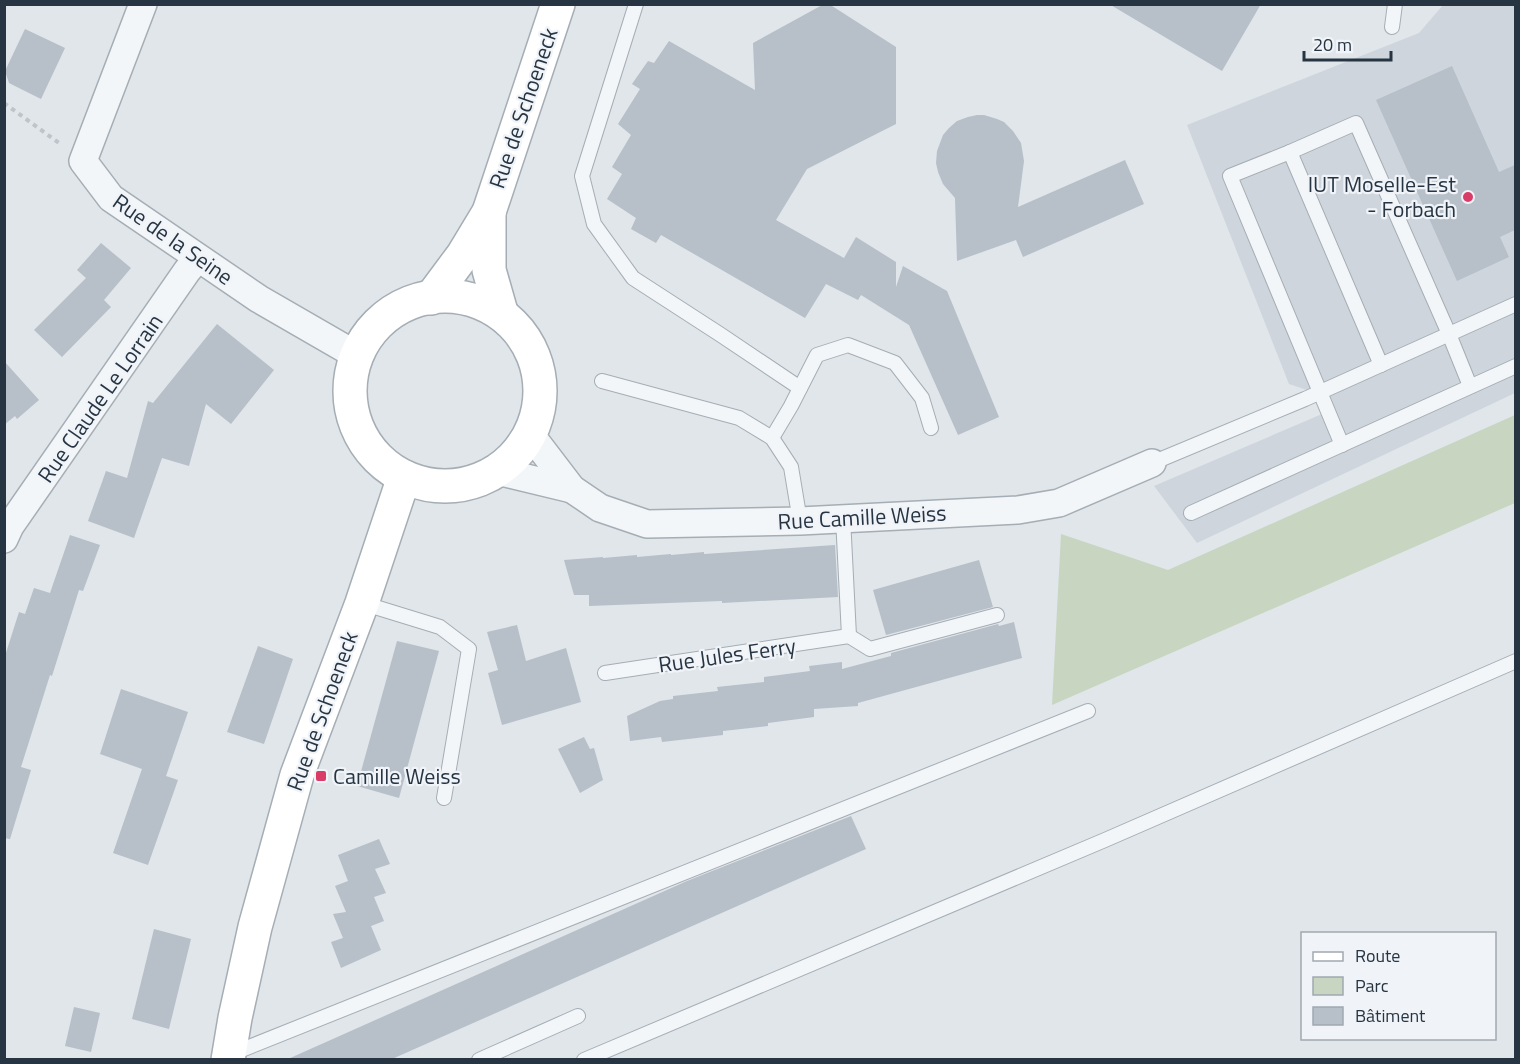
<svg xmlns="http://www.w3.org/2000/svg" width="1520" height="1064" viewBox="0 0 1520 1064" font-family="'Titillium Web',sans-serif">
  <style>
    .built { fill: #ced5dd }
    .green { fill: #c8d5c1 }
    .building { fill: #b7bfc8 }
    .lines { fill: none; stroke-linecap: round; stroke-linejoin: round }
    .service-casing { stroke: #a5adb5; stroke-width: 16 }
    .minor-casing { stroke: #a5adb5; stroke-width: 30 }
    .secondary-casing { stroke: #a5adb5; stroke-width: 36 }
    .path { stroke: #bec4c9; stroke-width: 4; stroke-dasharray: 4.5 4.5; stroke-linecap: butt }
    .service { stroke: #f3f6f8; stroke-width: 14 }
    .minor { stroke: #f3f6f8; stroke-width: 27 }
    .secondary { stroke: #fff; stroke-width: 33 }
    .poi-dot { fill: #d93c66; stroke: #f0f4f8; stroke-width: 2 }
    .labels { text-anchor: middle; stroke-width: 4.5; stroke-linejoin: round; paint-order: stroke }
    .street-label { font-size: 22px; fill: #273543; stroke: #f0f4f8 }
    .poi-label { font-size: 22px; fill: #273543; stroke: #f0f4f8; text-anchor: end }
  </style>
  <rect width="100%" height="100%" fill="#e0e6ea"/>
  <!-- built -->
  <path class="built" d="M1443,5H1515V393L1197,543L1154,486L1329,411L1319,394L1289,384L1187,125L1419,33Z"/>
  <!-- green -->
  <path class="green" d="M1515,415V503L1052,705L1061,534L1168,570Z"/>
  <!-- building -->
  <g class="building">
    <path d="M824,4H829L896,47V124L807,169L776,220L844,258L856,237L896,262V287L903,266L947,291L999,417L958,435L909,325L861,295L858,300L826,284L805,318L661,235L656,243L631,229L636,218L607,199L622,174L612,167L631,135L618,124L640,89L632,84L648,61L654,63L669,41L755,90L753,43Z"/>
    <path d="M1109,4H1261L1222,71Z"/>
    <path d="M25,29L65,48L41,99L9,83L5,71Z"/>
    <path d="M1452,66L1499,172L1515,165V230L1500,237L1509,257L1457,281L1376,100Z"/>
    <path d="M977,115H984L997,119L1004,122L1013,131L1021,143L1024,161L1018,207L1125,160L1144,204L1023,257L1016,240L957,261L955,198L943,184L938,172L936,163L937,151L943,135L949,128L957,121L968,117Z"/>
    <path d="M101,243L131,268L104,300L111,307L62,357L34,330L86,278L77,270Z"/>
    <path d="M217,324L274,370L231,424L206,404L189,466L162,458L134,538L88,521L106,471L127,478L148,401L153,403Z"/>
    <path d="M4,361L39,400L17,419L15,416L4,425Z"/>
    <path d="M70,535L100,545L83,591L79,590L52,676L50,675L21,767L31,770L10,839L4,838V659L19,612L25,614L34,588L50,593Z"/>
    <path d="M835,545L838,597L722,603V601L589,606V595H574L564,560L603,557V558L637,555V557L671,554V555L704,552V554Z"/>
    <path d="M979,560L993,607L886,635L873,590Z"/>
    <path d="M1014,622L1022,658L858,703V706L814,709V717L768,723V726L723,731V735L662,742L661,737L630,741L627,716L660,701L673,699V696L718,691L717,687L764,682V677L810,671L809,666L842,662V669L891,656V653L998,624L999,626Z"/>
    <path d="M517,625L526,661L566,648L581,702L502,725L488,673L498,670L487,632Z"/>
    <path d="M397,641L439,651L399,798L357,786Z"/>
    <path d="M258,646L293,659L264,744L227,732Z"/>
    <path d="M121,689L188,712L166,776L178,780L148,865L113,853L142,769L100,754Z"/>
    <path d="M584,737L590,749L594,748L603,780L580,793L558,749Z"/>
    <path d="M851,816L866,849L392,1059H288L687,881Z"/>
    <path d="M379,839L390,864L375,869L386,893L374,897L384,921L371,926L381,950L341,968L331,942L343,938L333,914L346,912L335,886L348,881L338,855Z"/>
    <path d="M154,929L191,939L169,1029L132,1019Z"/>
    <path d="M74,1007L100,1013L91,1052L65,1046Z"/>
  </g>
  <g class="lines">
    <!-- service casing -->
    <g class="service-casing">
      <g id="service">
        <path d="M636,4L582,176L594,224L633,278L721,335L800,388"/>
        <path d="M1392,27L1395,4"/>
        <path d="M1290,152L1230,176L1342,445"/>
        <path d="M1381,365L1290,152L1356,123L1449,334L1470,386"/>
        <path d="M602,381L739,418L772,438L791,467L800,521"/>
        <path d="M772,438L791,406L817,355L848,345L895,363L922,398L931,428"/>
        <path d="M1152,463L1305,399L1516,304"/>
        <path d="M1191,513L1516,366"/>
        <path d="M362,603L440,627L469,649L444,798"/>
        <path d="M849,636L870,649L997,615"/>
        <path d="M605,673L849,636L843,518"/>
        <path d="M229,1055L1088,711"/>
        <path d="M479,1060L578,1016"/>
        <path d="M584,1060L1105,840L1516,661"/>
      </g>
    </g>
    <!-- minor casing -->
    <g class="minor-casing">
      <g id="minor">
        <path d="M143,4L83,161L111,198L259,299L356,355"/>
        <path d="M530,434L572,489L600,508L647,524L800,521L1018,510L1059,503L1152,463"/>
        <path d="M493,470L572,489"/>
        <path d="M4,539L10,526L187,271L198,258"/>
      </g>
    </g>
    <!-- secondary casing -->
    <g class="secondary-casing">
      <g id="secondary">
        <path d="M489,212V270L501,312"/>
        <circle cx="445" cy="391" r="95"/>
        <path d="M431,298L463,255L489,212L558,4"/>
        <path d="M228,1060L235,1018L255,927L297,775L362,603L404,477"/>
      </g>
    </g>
    <!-- path -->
    <path class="path" d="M4,103L59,143"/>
    <!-- service -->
    <use href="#service" class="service"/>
    <!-- minor -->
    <use href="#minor" class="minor"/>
    <!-- secondary -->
    <use href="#secondary" class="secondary"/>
  </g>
  <!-- markers -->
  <g class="poi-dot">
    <circle cx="1468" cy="197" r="6"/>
    <rect x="315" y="770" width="12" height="12" rx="3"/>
  </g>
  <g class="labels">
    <!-- street labels -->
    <g class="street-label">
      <text transform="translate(523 108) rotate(-71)" y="8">Rue de Schoeneck</text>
      <text transform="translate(173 239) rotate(35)" y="8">Rue de la Seine</text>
      <text transform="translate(100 398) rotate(-55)" y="8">Rue Claude Le Lorrain</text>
      <text transform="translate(862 517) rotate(-3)" y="8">Rue Camille Weiss</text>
      <text transform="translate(727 655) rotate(-8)" y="8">Rue Jules Ferry</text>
      <text transform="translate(322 711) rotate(-70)" y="8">Rue de Schoeneck</text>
    </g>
    <!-- poi labels -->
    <g class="poi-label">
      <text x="1456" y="192">IUT Moselle-Est<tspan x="1456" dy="25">- Forbach</tspan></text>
      <text x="333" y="784" text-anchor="start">Camille Weiss</text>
    </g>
  </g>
  <!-- border -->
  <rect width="1520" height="1064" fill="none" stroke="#273543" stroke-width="12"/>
  <!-- legend -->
  <rect x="1301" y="932" width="195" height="108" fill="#f0f4f8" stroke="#a0a8b0" stroke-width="1.5"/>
  <rect x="1313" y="952" width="30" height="9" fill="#ffffff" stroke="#a0a8b0" stroke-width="1.5"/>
  <text x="1355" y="962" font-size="18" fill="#273543">Route</text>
  <rect x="1313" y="977" width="30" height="18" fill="#c8d5c1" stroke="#a0a8b0" stroke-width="1.5"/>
  <text x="1355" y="992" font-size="18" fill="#273543">Parc</text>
  <rect x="1313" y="1007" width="30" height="18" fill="#b7bfc8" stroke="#a0a8b0" stroke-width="1.5"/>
  <text x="1355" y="1022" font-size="18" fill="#273543">Bâtiment</text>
  <!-- scale -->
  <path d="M1304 51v9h87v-9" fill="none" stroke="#273543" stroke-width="3"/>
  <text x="1313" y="51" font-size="18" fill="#273543" stroke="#f0f4f8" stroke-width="4.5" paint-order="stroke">20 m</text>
</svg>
